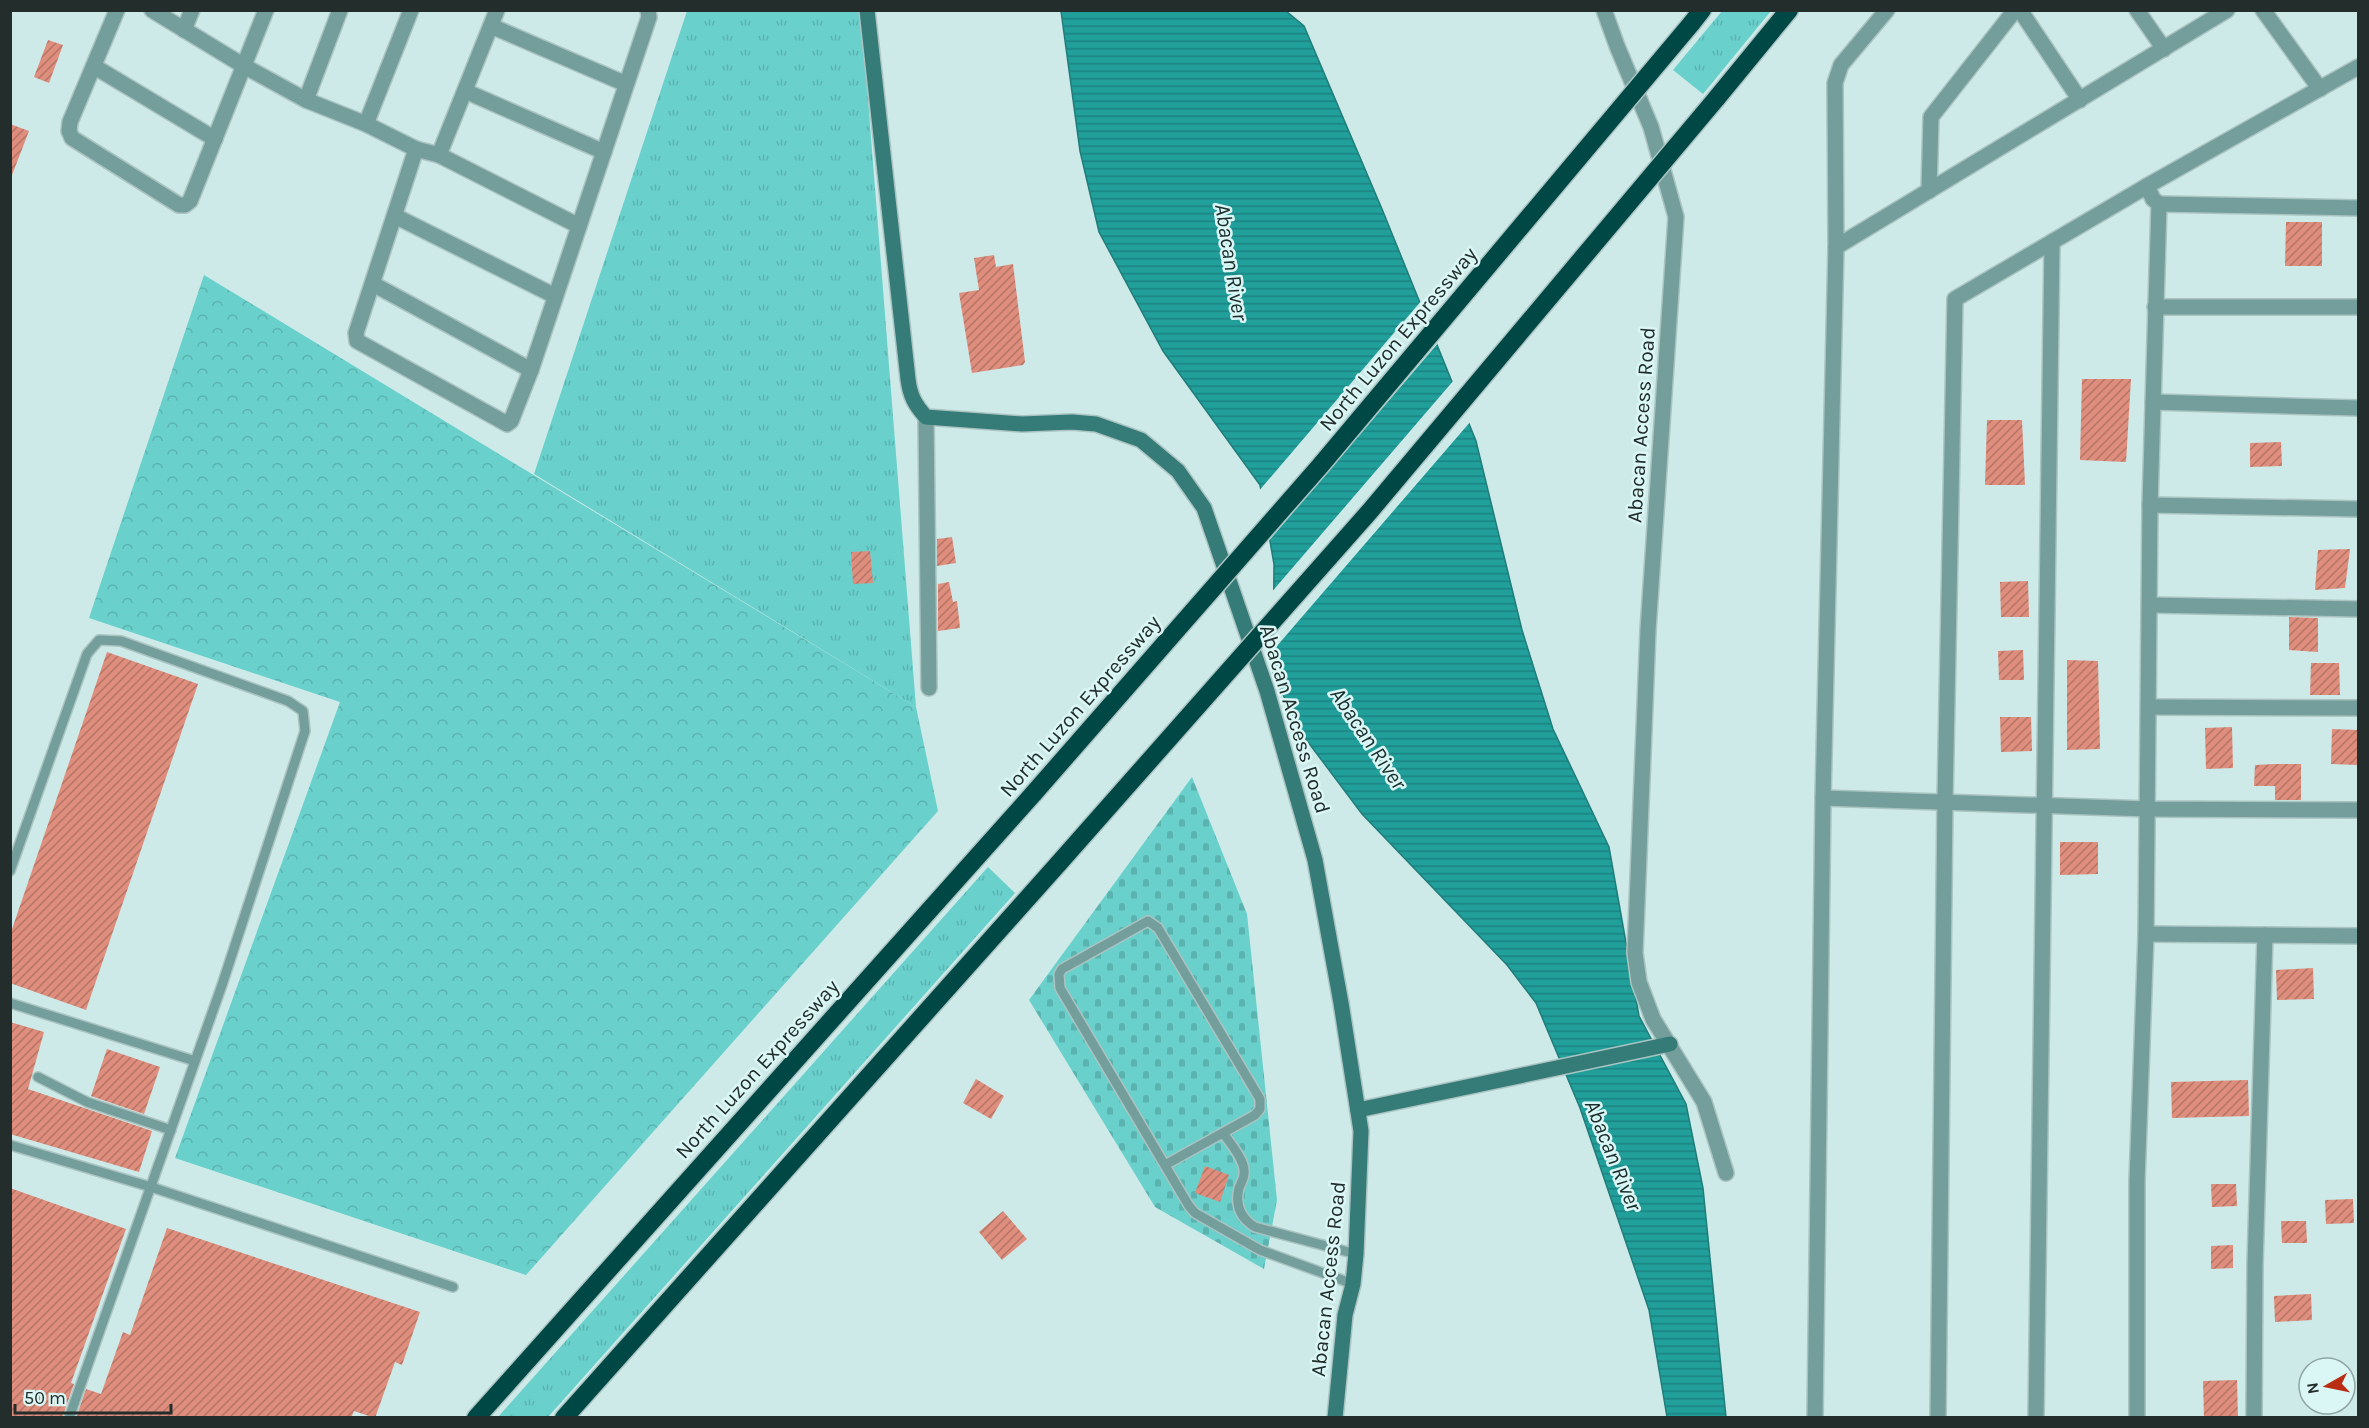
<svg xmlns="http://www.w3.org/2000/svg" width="2369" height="1428" viewBox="0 0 2369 1428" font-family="Karla,sans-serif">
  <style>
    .grass { fill: url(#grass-tufts) }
    .forest { fill: url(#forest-crowns) }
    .cemetery { fill: url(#cemetery-stones) }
    .water { fill: url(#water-rules); stroke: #217d7a; stroke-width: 1.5 }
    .pier { fill: #cdeae8 }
    .building { fill: url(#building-hatch) }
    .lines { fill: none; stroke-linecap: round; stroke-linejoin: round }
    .lane-casing { stroke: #abc4c2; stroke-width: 12 }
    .street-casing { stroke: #abc4c2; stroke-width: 18 }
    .secondary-casing { stroke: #abc4c2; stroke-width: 18 }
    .highway-casing { stroke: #abc4c2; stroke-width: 21 }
    .lane { stroke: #739e9b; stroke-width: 9 }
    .street { stroke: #739e9b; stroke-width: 15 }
    .secondary { stroke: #357b78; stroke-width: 15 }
    .highway { stroke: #004846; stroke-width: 18 }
    .highway-bridge-casing { stroke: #abc4c2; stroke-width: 21; stroke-linecap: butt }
    .highway-bridge { stroke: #004846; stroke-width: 18 }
    .labels { text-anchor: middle; stroke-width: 5; stroke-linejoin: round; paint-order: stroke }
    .street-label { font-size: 21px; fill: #222d2c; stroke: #daf7f5 }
    .water-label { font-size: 22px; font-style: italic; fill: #192d2c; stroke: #daf7f5 }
  </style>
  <defs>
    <pattern id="grass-tufts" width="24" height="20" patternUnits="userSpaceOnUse" patternTransform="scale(1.5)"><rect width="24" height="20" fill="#69d0cc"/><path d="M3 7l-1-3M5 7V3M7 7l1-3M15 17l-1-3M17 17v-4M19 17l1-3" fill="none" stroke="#5bb3af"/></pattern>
    <pattern id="forest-crowns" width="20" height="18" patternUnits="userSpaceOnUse" patternTransform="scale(1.5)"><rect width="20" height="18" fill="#69d0cc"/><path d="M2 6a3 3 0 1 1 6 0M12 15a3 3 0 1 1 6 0" fill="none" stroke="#5bb3af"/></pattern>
    <pattern id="cemetery-stones" width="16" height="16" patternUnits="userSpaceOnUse" patternTransform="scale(1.5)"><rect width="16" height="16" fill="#69d0cc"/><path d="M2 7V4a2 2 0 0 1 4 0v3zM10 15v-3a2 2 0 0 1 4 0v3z" fill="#5bb3af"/></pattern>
    <pattern id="water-rules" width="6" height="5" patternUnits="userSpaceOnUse" patternTransform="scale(1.5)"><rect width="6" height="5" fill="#209f9b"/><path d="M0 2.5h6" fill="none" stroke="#1c827f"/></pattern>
    <pattern id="building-hatch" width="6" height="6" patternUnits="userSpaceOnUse" patternTransform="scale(1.5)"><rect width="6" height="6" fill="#df8d7c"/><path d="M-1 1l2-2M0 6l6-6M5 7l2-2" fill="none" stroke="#b47466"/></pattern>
  </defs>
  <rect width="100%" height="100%" fill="#cdeae8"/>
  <!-- grass -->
  <g class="grass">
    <path d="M687,11H861L916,707L534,474Z"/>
    <path d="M1722,11H1771L1703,94L1673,70Z"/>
    <path d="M988,867L1015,893L548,1417H498Z"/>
  </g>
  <!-- forest -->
  <path class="forest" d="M204,275L916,707L938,811L526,1275L175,1158L340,702L89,618Z"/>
  <!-- cemetery -->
  <path class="cemetery" d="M1192,777L1247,914L1277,1200L1264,1269L1155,1207L1029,1000Z"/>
  <!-- water -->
  <path class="water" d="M1061,11H1286L1304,26L1382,209L1476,441L1522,630L1553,729L1609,847L1639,1016L1686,1104L1703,1188L1726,1417H1667L1649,1310L1580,1108L1536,1003L1507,965L1362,814L1302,734L1273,674L1274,564L1260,485L1163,351L1099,232L1080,151Z"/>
  <!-- pier -->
  <g class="pier">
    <path d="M1422,300L1439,342L1267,543L1258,492Z"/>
    <path d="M1454,380L1471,421L1270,654V594Z"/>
  </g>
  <!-- building -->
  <g class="building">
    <path d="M48,40L63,45L49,83L34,77Z"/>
    <path d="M10,124L29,131L12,175L10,174Z"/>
    <path d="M2286,222H2322V266H2285Z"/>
    <path d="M994,255L996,267L1013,264L1025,362L1023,365L972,373L959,293L979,290L974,258Z"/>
    <path d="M2082,379H2131L2126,462L2080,460Z"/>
    <path d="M1987,420H2022L2025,485H1985Z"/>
    <path d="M2281,442L2282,466L2250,467V443Z"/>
    <path d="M952,537L956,563L937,566V539Z"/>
    <path d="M2350,549L2345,588L2315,590L2318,550Z"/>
    <path d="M870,551L873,583L853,584L851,552Z"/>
    <path d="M2028,581L2029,617H2001L2000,582Z"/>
    <path d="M949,582L953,602L957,601L960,628L938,631V584Z"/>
    <path d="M2289,617L2318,618V652L2289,650Z"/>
    <path d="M2023,650L2024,680H1999L1998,651Z"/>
    <path d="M107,652L198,684L86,1010L10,983V935Z"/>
    <path d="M2067,660L2098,661L2100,749L2067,750Z"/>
    <path d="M2311,663H2339L2340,695H2310Z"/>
    <path d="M2000,717H2031L2032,751L2001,752Z"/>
    <path d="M2232,727L2233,768L2206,769L2205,728Z"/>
    <path d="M2332,729L2358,730V765L2331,764Z"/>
    <path d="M2275,764H2301V800H2275V786H2254L2255,765Z"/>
    <path d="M2060,842H2098V874L2060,875Z"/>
    <path d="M2313,968L2314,999L2277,1000L2276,970Z"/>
    <path d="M10,1022L44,1032L28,1089L152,1131L139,1172L10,1134Z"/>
    <path d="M107,1049L160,1067L144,1114L91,1096Z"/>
    <path d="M976,1079L1004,1096L991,1119L963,1103Z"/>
    <path d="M2248,1080L2249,1116L2172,1118L2171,1082Z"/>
    <path d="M1205,1166L1229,1175L1220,1202L1195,1193Z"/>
    <path d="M2211,1184H2236L2237,1206L2212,1207Z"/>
    <path d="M10,1188L126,1229L71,1383L74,1384L62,1418H10Z"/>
    <path d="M2353,1199L2354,1223L2326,1224L2325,1200Z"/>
    <path d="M1003,1211L1027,1239L1002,1260L979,1232Z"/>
    <path d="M2281,1221H2306L2307,1243H2282Z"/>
    <path d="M167,1228L420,1312L402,1365L395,1362L375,1418L354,1411L351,1418H76L86,1389L101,1394L123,1332L130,1335Z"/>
    <path d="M2233,1245V1268L2211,1269V1246Z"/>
    <path d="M2311,1294L2312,1320L2275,1322L2274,1296Z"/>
    <path d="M2237,1380L2238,1418H2204L2203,1381Z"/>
  </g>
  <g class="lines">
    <!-- lane casing -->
    <g class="lane-casing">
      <g id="lane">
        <path d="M10,871L87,654L99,640L121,641L288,701L303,711L305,731L222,985L69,1418"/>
        <path d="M10,1003L195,1061"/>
        <path d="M38,1077L87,1102L171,1130"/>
        <path d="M1223,1133C1230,1143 1246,1161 1244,1174C1244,1178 1241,1183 1239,1188C1235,1205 1240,1218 1255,1227L1356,1254"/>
        <path d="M10,1145L151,1187L453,1287"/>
        <path d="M1165,1165L1255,1115L1260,1109V1099L1158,928L1148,921L1062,969L1059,974L1060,988L1189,1206L1195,1213L1260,1250L1353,1284"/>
      </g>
    </g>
    <!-- street casing -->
    <g class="street-casing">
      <g id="street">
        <path d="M117,10L70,122L69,131L72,138L179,205H185L190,201L266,10"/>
        <path d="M152,10L244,66L306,100L366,124L416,149L439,155L579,226"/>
        <path d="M1604,10L1617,46L1651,127L1676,217L1648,630L1635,953L1639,982L1653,1019L1704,1102L1726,1173"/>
        <path d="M2020,10L2080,100"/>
        <path d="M2137,10L2164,49"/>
        <path d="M2263,10L2320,89"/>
        <path d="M491,26L626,84"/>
        <path d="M184,30L192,10"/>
        <path d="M95,67L215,139"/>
        <path d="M465,91L604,152"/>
        <path d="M306,100L340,10"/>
        <path d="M366,124L411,10"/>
        <path d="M416,149L356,333L357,341L507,424L511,421L531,370L649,17L648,10"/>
        <path d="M439,155L497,10"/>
        <path d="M1929,191L1931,117L2015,10"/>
        <path d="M2159,204L2358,208"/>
        <path d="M395,216L555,296"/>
        <path d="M1836,247L2227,10"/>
        <path d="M373,284L531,370"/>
        <path d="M2155,307H2358"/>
        <path d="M2153,402L2358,408"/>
        <path d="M926,417L929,688"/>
        <path d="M2150,505L2358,509"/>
        <path d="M2150,605L2358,609"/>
        <path d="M2149,707L2358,708"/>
        <path d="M1823,798L2148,809L2358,810"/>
        <path d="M2146,934L2358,936"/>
        <path d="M1815,1418L1823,798L1836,247L1835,83L1841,65L1887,10"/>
        <path d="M1938,1418L1945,801L1955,299L2147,186L2358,67"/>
        <path d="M2036,1418L2052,242"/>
        <path d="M2137,1418V1181L2146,934L2150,505L2159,204L2153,199L2147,186"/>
        <path d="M2254,1418L2255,1265L2265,935"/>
      </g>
    </g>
    <!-- secondary casing -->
    <g class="secondary-casing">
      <g id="secondary">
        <path d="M867,10L908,379C910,396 915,405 926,417L1022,424L1072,422L1096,424L1141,440L1178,471L1204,508L1267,691L1315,860L1341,1003L1361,1131L1356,1254L1353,1284L1345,1315L1335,1418"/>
        <path d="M1358,1110L1670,1044"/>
      </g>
    </g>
    <!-- highway casing -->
    <g class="highway-casing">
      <g id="highway">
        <path d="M1691,24L1702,10"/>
        <path d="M1716,99L1789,10"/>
        <path d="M476,1418L1034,793"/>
        <path d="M564,1418L1059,863"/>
      </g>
    </g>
    <!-- lane -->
    <use href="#lane" class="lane"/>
    <!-- street -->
    <use href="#street" class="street"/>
    <!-- secondary -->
    <use href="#secondary" class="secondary"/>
    <!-- highway -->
    <use href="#highway" class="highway"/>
    <!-- highway-bridge casing -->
    <g class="highway-bridge-casing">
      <g id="highway-bridge">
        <path d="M1034,793L1320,466L1691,24"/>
        <path d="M1059,863L1370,511L1716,99"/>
      </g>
    </g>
    <!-- highway-bridge -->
    <use href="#highway-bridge" class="highway-bridge"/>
  </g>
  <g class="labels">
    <!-- street labels -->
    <g class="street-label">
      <text transform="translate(1398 339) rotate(-50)" y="7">North Luzon Expressway</text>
      <text transform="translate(1641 425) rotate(-86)" y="7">Abacan Access Road</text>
      <text transform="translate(1080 706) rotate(-49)" y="7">North Luzon Expressway</text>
      <text transform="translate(1295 719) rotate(73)" y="7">Abacan Access Road</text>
      <text transform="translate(757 1069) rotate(-48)" y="7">North Luzon Expressway</text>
      <text transform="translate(1328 1279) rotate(-84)" y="7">Abacan Access Road</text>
    </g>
    <!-- water labels -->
    <g class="water-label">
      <text transform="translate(1232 262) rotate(81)" y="8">Abacan River</text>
      <text transform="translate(1369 738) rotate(56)" y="8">Abacan River</text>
      <text transform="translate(1614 1155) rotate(68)" y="8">Abacan River</text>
    </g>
  </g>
  <!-- border -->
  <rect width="2369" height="1428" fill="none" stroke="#222d2c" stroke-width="24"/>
  <!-- north arrow -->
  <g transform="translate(2327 1386) rotate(261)"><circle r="28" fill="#daf7f5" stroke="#90a6a5" stroke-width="1.5"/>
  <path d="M0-4.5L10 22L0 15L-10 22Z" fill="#b92e12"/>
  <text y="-9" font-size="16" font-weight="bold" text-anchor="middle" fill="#222d2c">N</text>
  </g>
  <!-- scale -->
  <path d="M15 1404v9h156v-9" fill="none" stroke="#222d2c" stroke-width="3"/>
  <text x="24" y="1404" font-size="18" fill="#222d2c" stroke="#daf7f5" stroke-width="4.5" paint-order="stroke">50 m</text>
</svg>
